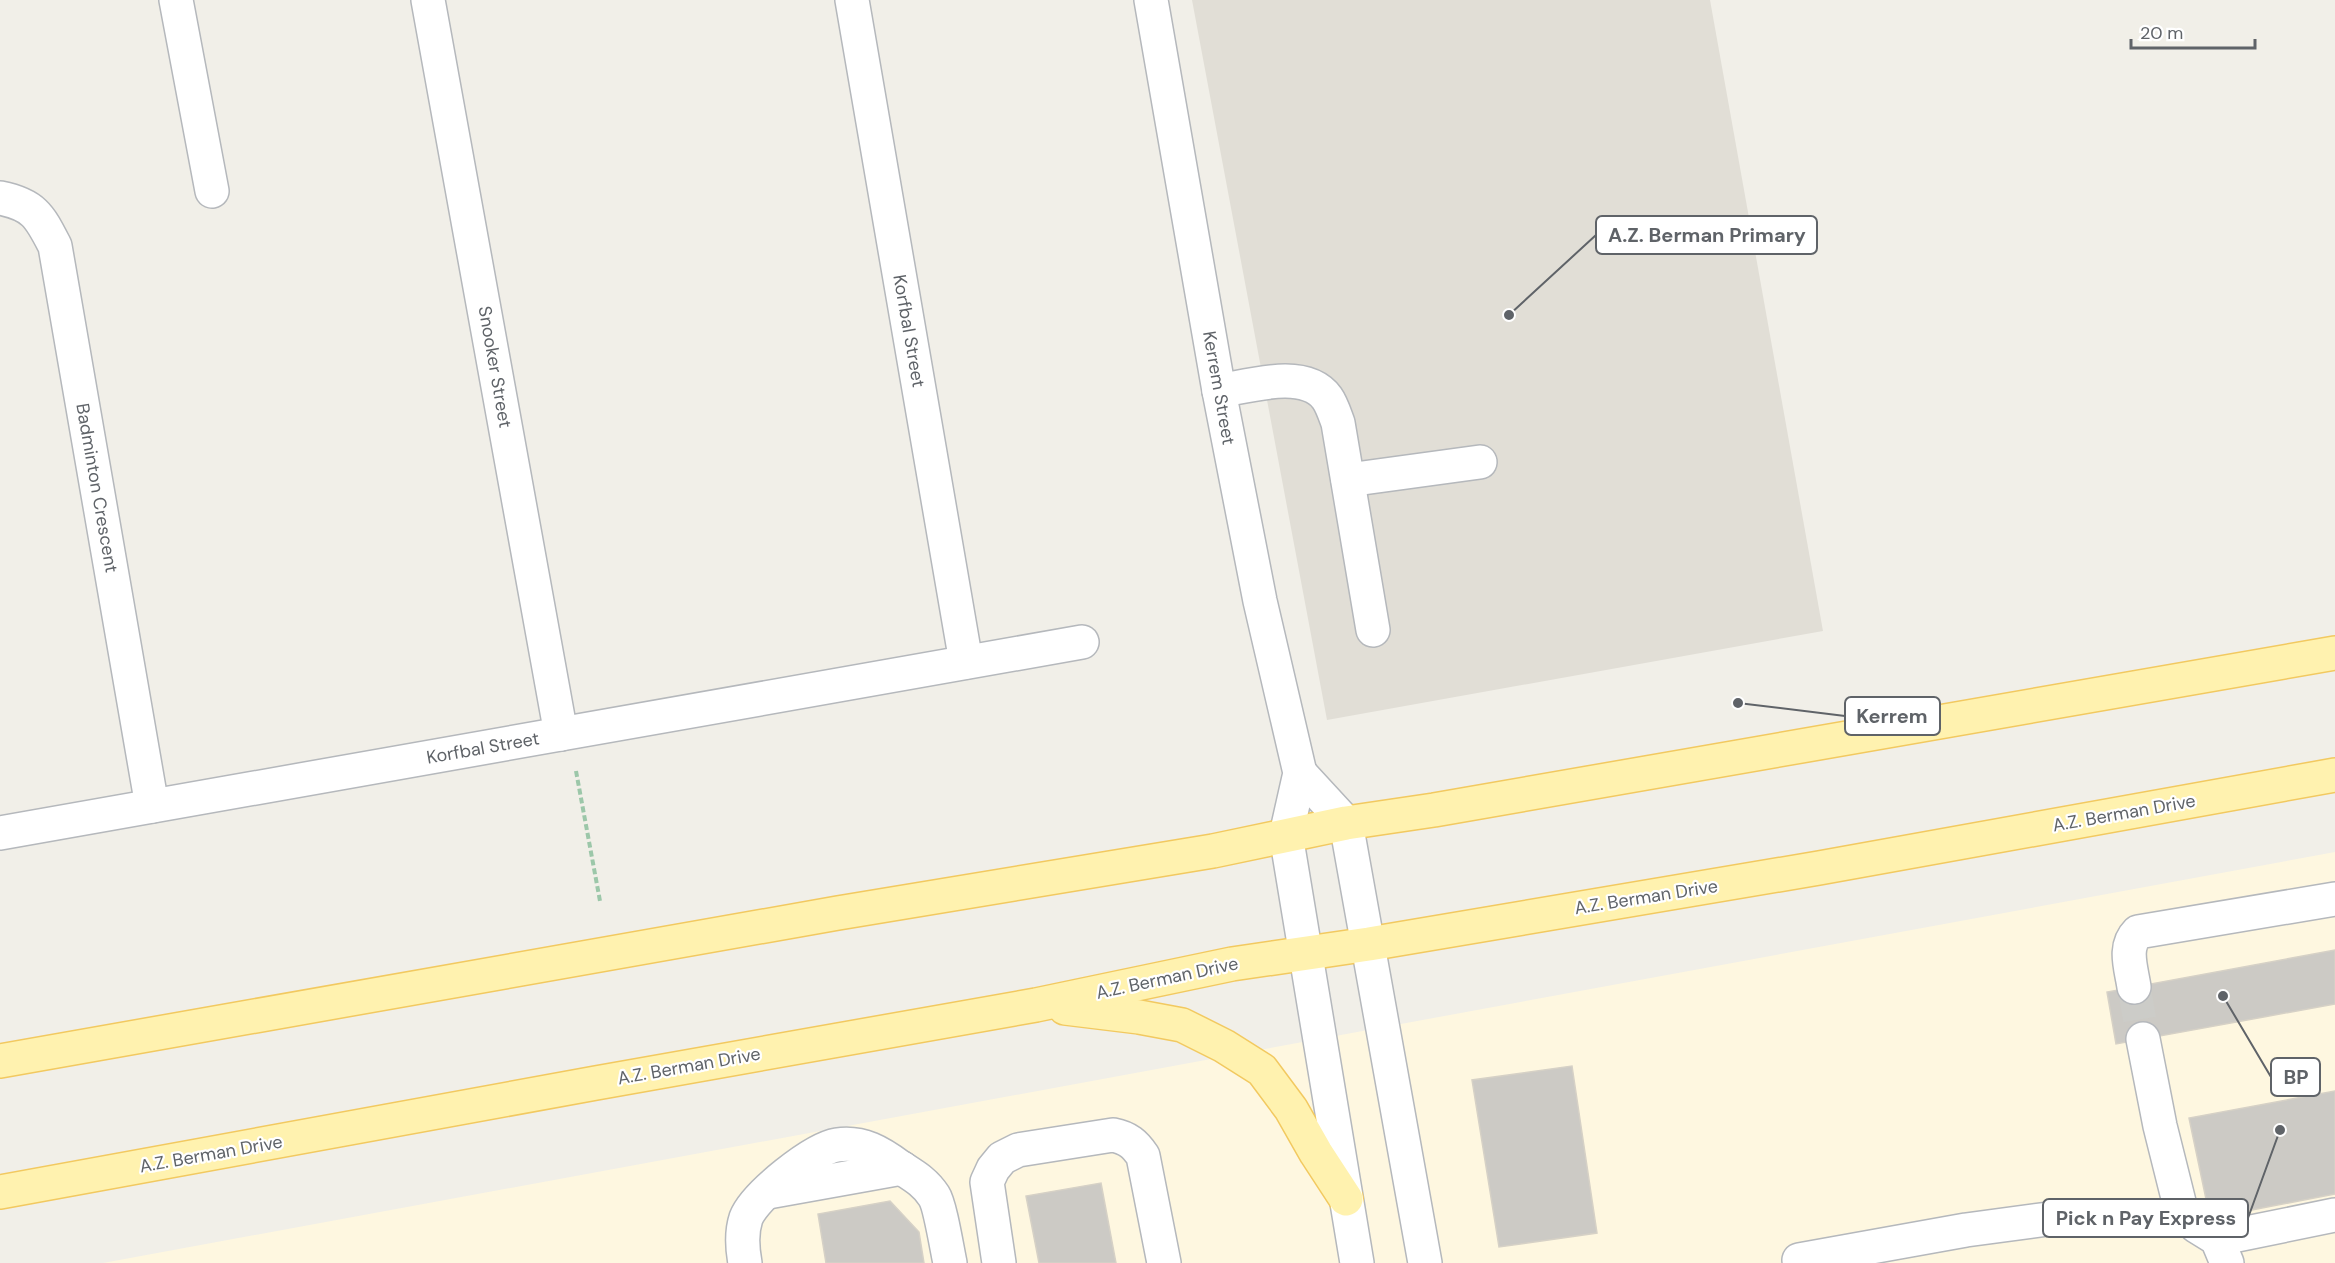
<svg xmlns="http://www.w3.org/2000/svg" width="2335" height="1263" viewBox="0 0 2335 1263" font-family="'DM Sans',sans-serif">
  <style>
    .commercial { fill: #fef7e0 }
    .education { fill: #e1ded6 }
    .building { fill: #cccac5; stroke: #d6d1c6; stroke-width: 1.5 }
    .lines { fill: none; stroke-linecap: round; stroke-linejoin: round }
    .minor-tunnel { stroke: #ccccc8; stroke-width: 33; stroke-dasharray: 33 16; stroke-linecap: butt }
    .minor-casing { stroke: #b5b8bc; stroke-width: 36 }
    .major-casing { stroke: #f2c960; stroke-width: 36 }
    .path { stroke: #9cc7a9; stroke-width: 4; stroke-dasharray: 6 3; stroke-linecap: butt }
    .minor { stroke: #fff; stroke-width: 33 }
    .major { stroke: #fff2af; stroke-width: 33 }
    .labels { text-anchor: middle; stroke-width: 4.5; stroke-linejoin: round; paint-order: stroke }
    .street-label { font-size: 18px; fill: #5f6368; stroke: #fff }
    .leader { fill: none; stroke: #5f6368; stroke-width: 2 }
    .callout-dot { fill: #5f6368; stroke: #fff; stroke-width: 2 }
    .callout { fill: #fff; stroke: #5f6368; stroke-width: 2 }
    .callout-label { font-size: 20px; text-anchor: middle; font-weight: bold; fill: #5f6368 }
  </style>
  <rect width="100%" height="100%" fill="#f1efe8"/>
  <!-- commercial -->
  <path class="commercial" d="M2335,852V1263H103Z"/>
  <!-- education -->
  <path class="education" d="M1192,0H1710L1823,631L1327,720Z"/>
  <!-- building -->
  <g class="building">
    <path d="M2335,950V1004L2116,1044L2107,992Z"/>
    <path d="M1572,1066L1597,1233L1499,1247L1472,1080Z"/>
    <path d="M2335,1091V1194L2210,1218L2189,1118Z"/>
    <path d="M1101,1183L1116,1263H1039L1026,1196Z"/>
    <path d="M890,1201L919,1232L924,1263H826L818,1214Z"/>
  </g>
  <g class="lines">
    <!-- minor-tunnel -->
    <path class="minor-tunnel" d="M2134,987L2143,1039"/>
    <!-- minor casing -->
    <g class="minor-casing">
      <g id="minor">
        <path d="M176,0L212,191"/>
        <path d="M428,0L561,734"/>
        <path d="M852,0L966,662"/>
        <path d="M1151,0L1219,391L1260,601L1300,773L1286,835L1357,1263"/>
        <path d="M0,198C35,205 40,217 55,246L152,806"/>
        <path d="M1219,391C1249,386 1305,368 1327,398C1332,405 1335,415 1338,423L1373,630"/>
        <path d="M1348,480L1480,462"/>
        <path d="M1300,773L1346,823L1425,1263"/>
        <path d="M0,833L1082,642"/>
        <path d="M2134,987C2131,967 2123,947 2138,932L2335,899"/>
        <path d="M2143,1039L2160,1126L2180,1206L2196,1226L2217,1239L2227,1263"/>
        <path d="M768,1192L902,1168"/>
        <path d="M2217,1239L2335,1215"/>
        <path d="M1799,1260L1966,1230L2048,1219"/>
        <path d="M745,1263C742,1247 741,1233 746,1218C755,1195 813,1149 837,1145C862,1141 881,1153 900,1167C914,1176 925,1182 934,1196C940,1205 947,1249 950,1263"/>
        <path d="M999,1263L987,1182L993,1169L1002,1158L1018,1150L1113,1135C1128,1138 1135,1144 1143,1156L1164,1263"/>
      </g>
    </g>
    <!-- major casing -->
    <g class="major-casing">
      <g id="major">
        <path d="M1065,1008L1139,1017L1182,1025L1224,1046L1262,1070L1291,1109L1316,1153L1346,1199"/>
        <path d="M0,1061L838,913L1213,851L1346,823L1434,810L2335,653"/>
        <path d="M0,1192L596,1083L1036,1005L1232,964L1369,944L1819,868L2335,775"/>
      </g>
    </g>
    <!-- path -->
    <path class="path" d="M576,771L600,901"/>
    <!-- minor -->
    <use href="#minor" class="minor"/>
    <!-- major -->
    <use href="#major" class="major"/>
  </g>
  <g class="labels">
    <!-- street labels -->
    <g class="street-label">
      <text transform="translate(909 331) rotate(80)" y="6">Korfbal Street</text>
      <text transform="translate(495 367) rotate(80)" y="6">Snooker Street</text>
      <text transform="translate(1219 388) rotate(80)" y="6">Kerrem Street</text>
      <text transform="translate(97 488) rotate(80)" y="6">Badminton Crescent</text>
      <text transform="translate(483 748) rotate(-10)" y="6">Korfbal Street</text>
      <text transform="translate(2124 813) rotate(-10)" y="6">A.Z. Berman Drive</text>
      <text transform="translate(1646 897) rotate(-9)" y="6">A.Z. Berman Drive</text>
      <text transform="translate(1167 978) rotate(-12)" y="6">A.Z. Berman Drive</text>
      <text transform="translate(689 1066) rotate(-10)" y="6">A.Z. Berman Drive</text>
      <text transform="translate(211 1154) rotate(-10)" y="6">A.Z. Berman Drive</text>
    </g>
  </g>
  <!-- callouts -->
  <path class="leader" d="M1509 315L1596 235M1738 703L1845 716M2223 996L2271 1077M2280 1130L2248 1218"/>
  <g class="callout-dot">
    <circle cx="1509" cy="315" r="6"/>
    <circle cx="1738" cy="703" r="6"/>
    <circle cx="2223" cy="996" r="6"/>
    <circle cx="2280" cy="1130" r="6"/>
  </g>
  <g class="callout">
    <rect x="1596" y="216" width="221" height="38" rx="6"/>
    <rect x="1845" y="697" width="95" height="38" rx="6"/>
    <rect x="2271" y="1058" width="49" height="38" rx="6"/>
    <rect x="2043" y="1199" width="205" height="38" rx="6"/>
  </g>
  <g class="callout-label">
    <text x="1707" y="242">A.Z. Berman Primary</text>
    <text x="1892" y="723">Kerrem</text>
    <text x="2296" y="1084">BP</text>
    <text x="2146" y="1225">Pick n Pay Express</text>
  </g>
  <!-- scale -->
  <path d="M2131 39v9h124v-9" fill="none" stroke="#5f6368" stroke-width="3"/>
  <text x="2140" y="39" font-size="18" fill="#5f6368" stroke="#ffffff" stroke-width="4.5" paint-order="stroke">20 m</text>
</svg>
